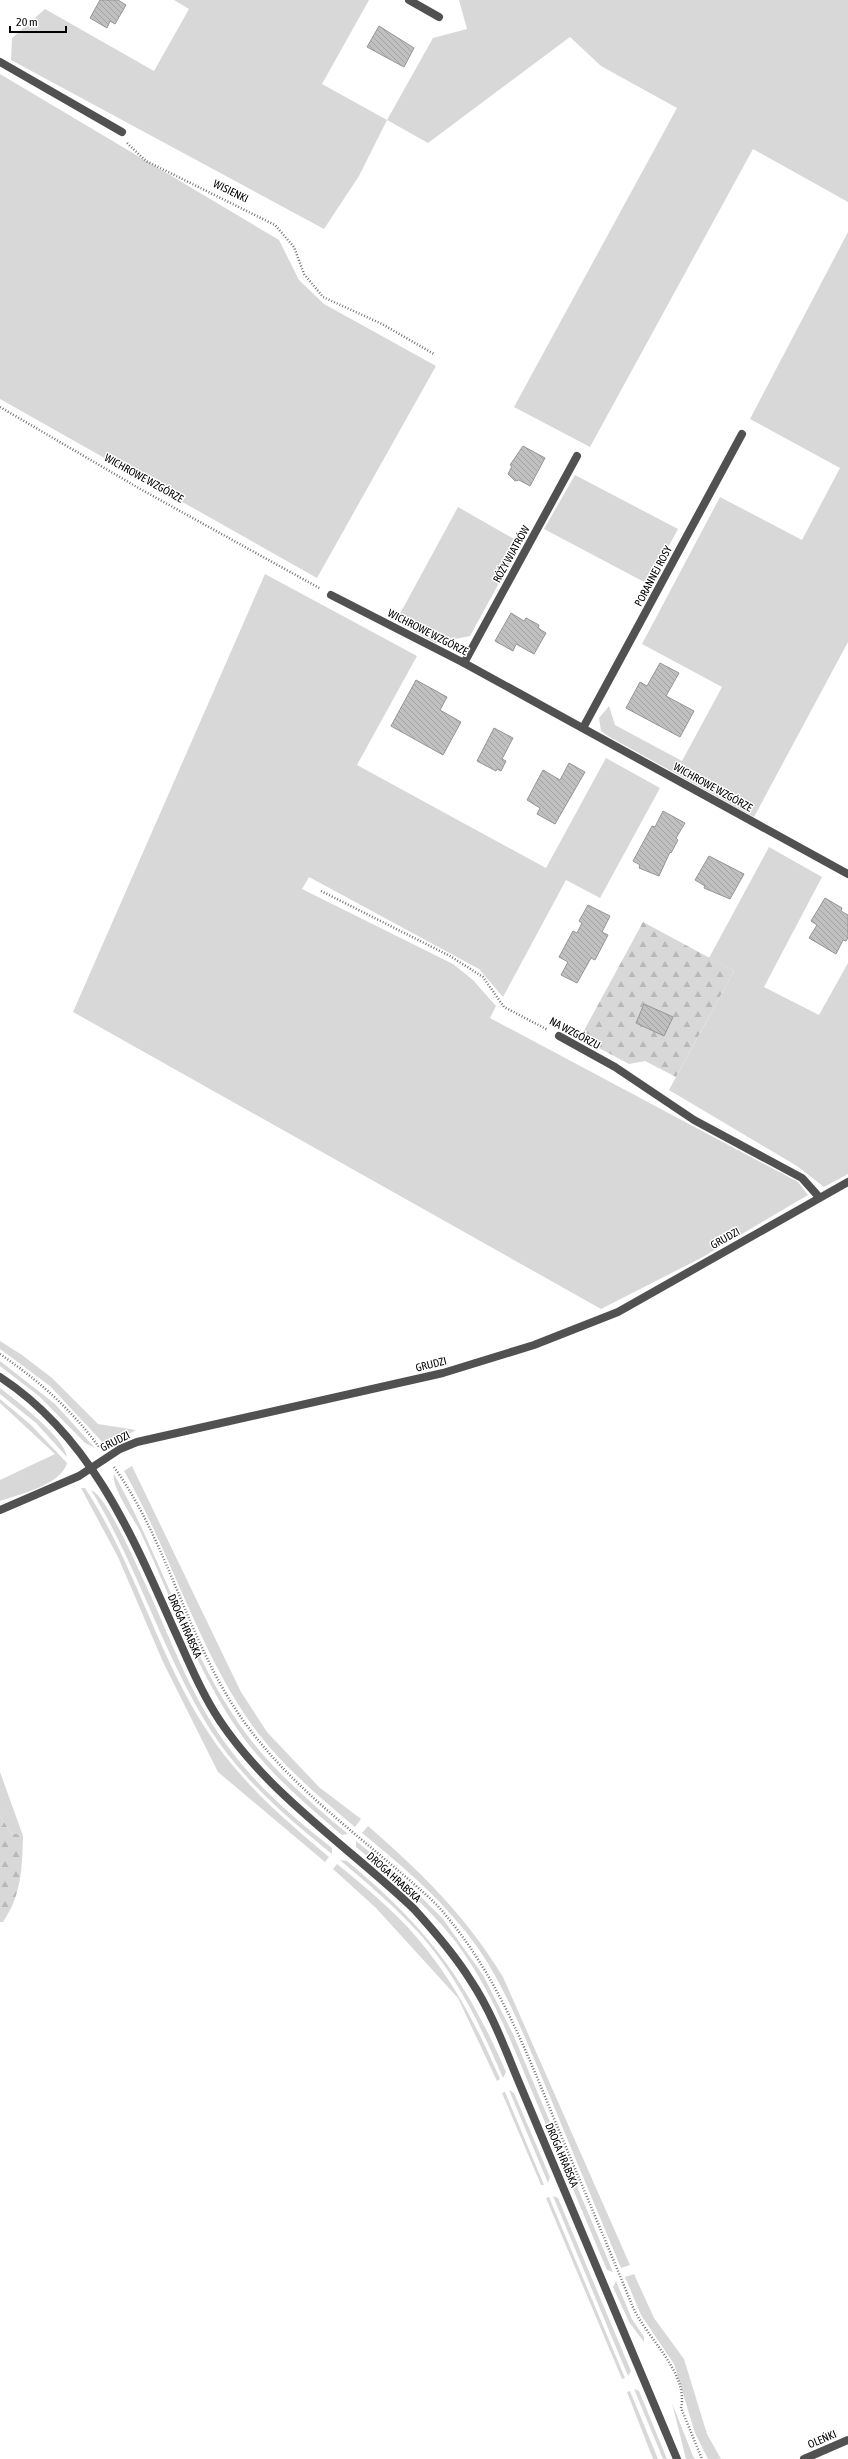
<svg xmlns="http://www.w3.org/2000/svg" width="848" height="2459" viewBox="0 0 848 2459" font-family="'Asap Condensed',sans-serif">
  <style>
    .grass { fill: #d8d8d8 }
    .forest { fill: url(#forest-firs) }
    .building { fill: url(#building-back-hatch); stroke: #959595 }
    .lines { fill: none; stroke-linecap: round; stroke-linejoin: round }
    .path { stroke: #737373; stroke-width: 2.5; stroke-dasharray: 1 2; stroke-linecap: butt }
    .minor { stroke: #515151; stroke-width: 8 }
    .tertiary { stroke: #515151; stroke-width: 8 }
    .labels { text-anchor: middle; stroke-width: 3; stroke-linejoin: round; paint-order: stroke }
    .street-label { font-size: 11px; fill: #000; stroke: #fff }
  </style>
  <defs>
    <pattern id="forest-firs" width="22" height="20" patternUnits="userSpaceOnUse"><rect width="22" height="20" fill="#d8d8d8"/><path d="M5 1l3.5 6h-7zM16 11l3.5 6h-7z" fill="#b8b8b8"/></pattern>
    <pattern id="building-back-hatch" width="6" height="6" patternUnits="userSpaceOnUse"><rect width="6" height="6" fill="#c0c0c0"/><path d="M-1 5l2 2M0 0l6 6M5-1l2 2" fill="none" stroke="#a3a3a3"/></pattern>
  </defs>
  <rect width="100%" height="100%" fill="#fff"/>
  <!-- grass -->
  <g class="grass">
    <path d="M174,0H369L322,84L387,120L433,38L467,29L459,0H848V202L753,149L590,447L514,407L677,108L601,66L570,37L428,143L387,120L359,176L324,229L11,60L12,38L45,9L154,71L189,9Z"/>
    <path d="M0,74L279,240L299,280L324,304L436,366L317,578L0,399Z"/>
    <path d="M848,232V642L754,817L608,736L601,731L599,718L609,706L615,725L682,761L722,687L642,644L720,497L802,540L840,468L750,419Z"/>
    <path d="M575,475L678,529L648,584L544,529Z"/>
    <path d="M458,507L521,543L470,636L435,643L396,621Z"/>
    <path d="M265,574L417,656L357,765L546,868L606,758L660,788L600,898L566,880L503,997L479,969L309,877L302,889L453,964L473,980L496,1006L490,1018L798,1182L808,1195L701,1258L601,1309L73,1012Z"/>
    <path d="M769,847L822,877L764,987L819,1015L848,963V1174L824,1187L797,1166L669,1090L734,971L709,958Z"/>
    <path d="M0,1341L22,1355L52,1378L98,1424L136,1430L107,1447L50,1386L0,1349Z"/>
    <path d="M0,1361L55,1404L95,1448L85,1443L39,1396L0,1366Z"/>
    <path d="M0,1388C17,1401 65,1438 67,1457L36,1423L0,1394Z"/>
    <path d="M0,1399L31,1425L67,1463C61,1485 20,1494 0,1501V1480L55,1454L0,1403Z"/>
    <path d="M132,1466L241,1692L267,1732L319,1787L361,1819L355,1827C318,1796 280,1764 252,1725C197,1647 171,1553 124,1471Z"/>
    <path d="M114,1474C162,1558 189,1656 247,1735C276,1773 312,1804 348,1834L342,1835C305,1804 268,1772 240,1733C198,1673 172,1600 141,1533C134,1519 111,1487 114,1474Z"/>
    <path d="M81,1488H85C135,1564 157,1654 206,1729C239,1781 283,1818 329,1857L325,1862L218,1772L163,1662L118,1557Z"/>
    <path d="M91,1490C107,1495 141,1575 150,1594C174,1648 195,1705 232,1752C260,1789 295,1819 332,1848V1854C291,1821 251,1787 220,1744C166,1666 141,1571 91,1490Z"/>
    <path d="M0,1772L23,1836L10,1832L0,1815Z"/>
    <path d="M368,1826C420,1871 467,1917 503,1977L630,2265L621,2268C597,2210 572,2151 548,2092C527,2043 508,1992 478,1948C446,1903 405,1868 362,1833Z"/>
    <path d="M356,1841L405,1881L443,1919L483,1975L513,2034L613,2272L607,2270C582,2211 558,2153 533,2094C511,2041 490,1987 455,1941C427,1905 392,1876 356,1847Z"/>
    <path d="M340,1860L347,1861C426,1927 465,1977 506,2072L503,2078C481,2026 456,1974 418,1932C394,1906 367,1883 340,1860Z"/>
    <path d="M337,1864C369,1890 402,1917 427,1950C458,1989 480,2033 500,2079L497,2081L458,1998L376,1908L333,1869Z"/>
    <path d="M509,2090L514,2093L550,2177L548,2183Z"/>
    <path d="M505,2092L544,2185H541L502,2093Z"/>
    <path d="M553,2196L558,2198L631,2371L628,2376Z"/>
    <path d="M549,2197L625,2378L622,2379L546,2198Z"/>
    <path d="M634,2274L654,2318L684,2359L707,2434L721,2459H708L695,2433L674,2364L641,2315L625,2277Z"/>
    <path d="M616,2281L632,2319L644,2337V2342L629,2322L613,2287Z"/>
    <path d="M634,2389L639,2391L667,2459H663Z"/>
    <path d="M630,2391L658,2459H653L627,2392Z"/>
    <path d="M672,2403L693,2456L695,2459H686Z"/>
  </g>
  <!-- forest -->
  <g class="forest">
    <path d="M643,922L734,971L676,1077L645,1061L629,1064L580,1038Z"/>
    <path d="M0,1815L10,1832L23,1836C22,1868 22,1894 3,1922H0Z"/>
  </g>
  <!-- building -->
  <g class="building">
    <path d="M100,0H118L126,5L115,24L110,21L107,28L90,18Z"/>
    <path d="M379,26L414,48L404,67L367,47Z"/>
    <path d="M523,446L545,458L530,486L519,480L515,481L508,474L512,466L510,465Z"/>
    <path d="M511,613L524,621L526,618L539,625L538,628L546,633L534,654L516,644L513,651L495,641Z"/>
    <path d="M660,663L679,673L666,696L694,711L680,737L626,708L640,682L647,686Z"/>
    <path d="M416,680L447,697L440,710L461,722L443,755L391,726Z"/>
    <path d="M494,728L513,738L502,759L506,761L501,771L497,769L496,771L477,761Z"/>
    <path d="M569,763L585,772L555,824L537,814L540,808L527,800L543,770L560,780Z"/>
    <path d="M663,811L685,823L676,838L678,840L671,853L670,852L659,876L639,868L640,865L633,861L652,826L655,827Z"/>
    <path d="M709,856L744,874L730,899L704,888L705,886L695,880Z"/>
    <path d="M825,898L842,908L841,911L848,915V938L846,941L843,940L836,954L809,938L817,925L811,921Z"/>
    <path d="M588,905L610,916L602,932L608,935L595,960L591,958L577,983L561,975L568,962L559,957L573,931L577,933L582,923L579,921Z"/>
    <path d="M644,1004L673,1017L664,1036L636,1023Z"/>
  </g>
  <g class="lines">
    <!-- path -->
    <g class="path">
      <path d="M127,143L146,161L275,225L294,247L304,274L323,297L382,324L434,354"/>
      <path d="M0,407L142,490L321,589"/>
      <path d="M321,891L450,956L483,977L504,1007L548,1030"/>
      <path d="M0,1354C38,1380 72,1410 99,1447"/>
      <path d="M114,1467C167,1541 186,1634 236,1710C288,1789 369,1841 437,1905C494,1969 523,2043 555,2121C581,2183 607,2244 632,2305C645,2337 689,2372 681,2408L702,2459"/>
    </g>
    <!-- minor -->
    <g class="minor">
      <path d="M409,0L439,17"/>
      <path d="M0,62L122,132"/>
      <path d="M331,595L464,663L848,874"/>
      <path d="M464,663L577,456"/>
      <path d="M583,728L742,434"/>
      <path d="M559,1036L615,1067L694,1120L802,1178L819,1197"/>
      <path d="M0,1510L79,1476L120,1449L137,1442L443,1373L534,1345L618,1312L848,1182"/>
      <path d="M804,2459L848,2440"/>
    </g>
    <!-- tertiary -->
    <path class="tertiary" d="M0,1377C89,1435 131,1532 172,1625C187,1657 200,1691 220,1721C271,1797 349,1847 414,1909C435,1932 455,1955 471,1981C491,2011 504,2046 518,2080L677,2459"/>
  </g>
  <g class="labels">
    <!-- street labels -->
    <g class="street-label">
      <text transform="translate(231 191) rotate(26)" y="4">WISIENKI</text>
      <text transform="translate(144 478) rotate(29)" y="4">WICHROWE WZGÓRZE</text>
      <text transform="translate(511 554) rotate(-61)" y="4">RÓŻY WIATRÓW</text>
      <text transform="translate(653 576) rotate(-62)" y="4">PORANNEJ ROSY</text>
      <text transform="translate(428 632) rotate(27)" y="4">WICHROWE WZGÓRZE</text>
      <text transform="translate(713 787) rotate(29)" y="4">WICHROWE WZGÓRZE</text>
      <text transform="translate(575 1033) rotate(28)" y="4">NA WZGÓRZU</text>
      <text transform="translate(725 1238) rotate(-29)" y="4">GRUDZI</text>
      <text transform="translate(431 1364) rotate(-14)" y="4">GRUDZI</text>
      <text transform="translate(115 1441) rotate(-27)" y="4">GRUDZI</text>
      <text transform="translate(185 1626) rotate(66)" y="4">DROGA HRABSKA</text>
      <text transform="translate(394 1877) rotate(42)" y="4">DROGA HRABSKA</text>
      <text transform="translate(562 2155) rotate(67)" y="4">DROGA HRABSKA</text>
      <text transform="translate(822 2439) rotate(-23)" y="4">OLEŃKI</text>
    </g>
  </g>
  <!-- scale -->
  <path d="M10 26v6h56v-6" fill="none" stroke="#000000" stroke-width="2"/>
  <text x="16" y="26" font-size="12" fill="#000000" stroke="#ffffff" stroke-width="3" paint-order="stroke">20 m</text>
</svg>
